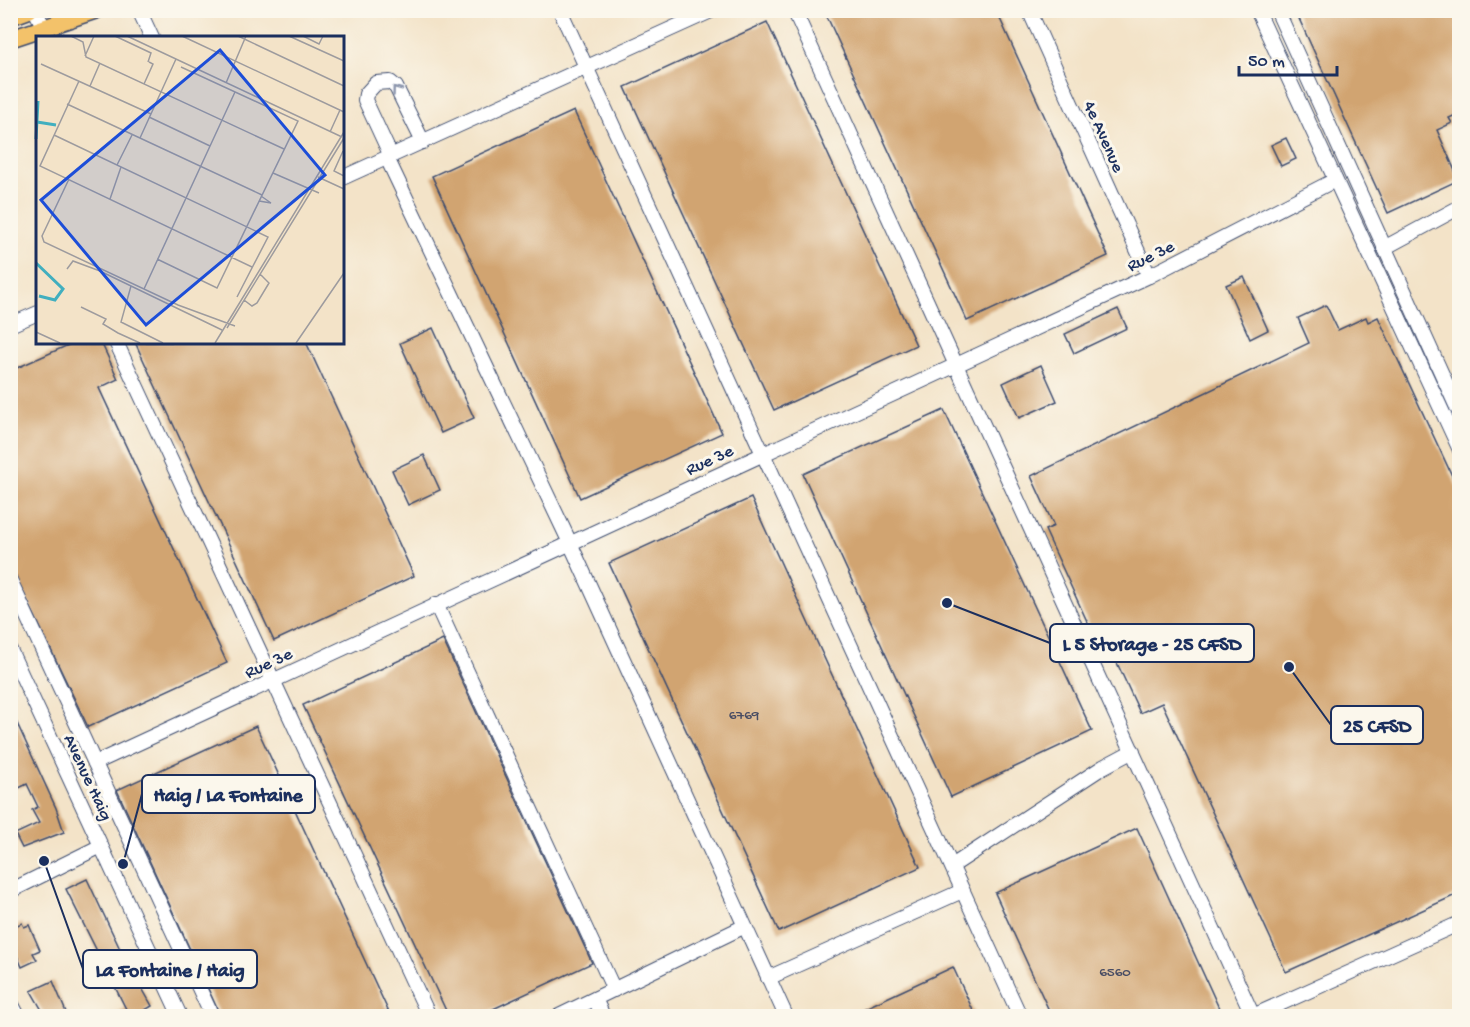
<svg xmlns="http://www.w3.org/2000/svg" width="1470" height="1027" viewBox="0 0 1470 1027" font-family="'Gochi Hand',sans-serif">
  <style>
    .building { fill: #d1a471 }
    .lines { fill: none; stroke-linecap: round; stroke-linejoin: round }
    .minor-casing { stroke: #3b4a6e; stroke-width: 16 }
    .major-casing { stroke: #3b4a6e; stroke-width: 19 }
    .path { stroke: #3b4a6e; stroke-width: 2; stroke-dasharray: 1.5 4.5; stroke-linecap: butt }
    .minor { stroke: #fff; stroke-width: 14 }
    .major { stroke: #f3c26a; stroke-width: 16 }
    .oneway { stroke: #8d97ae }
    .labels { text-anchor: middle; stroke-width: 6; stroke-linejoin: round; paint-order: stroke }
    .number-label { font-size: 15px; fill: #484c63 }
    .street-label { font-size: 18px; fill: #1b2f5e; stroke: #fbf7ec }
    .inset-river { fill: none; stroke: #41afbf; stroke-width: 3 }
    .inset-road { fill: none; stroke: #9d9b9e; stroke-width: 1.5 }
    .view { fill: #1d4ed8; fill-opacity: 0.15; stroke: #1d4ed8; stroke-width: 3 }
    .inset-edge { fill: none; stroke: #1b2f5e; stroke-width: 3 }
    .leader { fill: none; stroke: #1b2f5e; stroke-width: 2 }
    .callout-dot { fill: #1b2f5e; stroke: #fbf7ec; stroke-width: 2 }
    .callout { fill: #fbf7ec; stroke: #1b2f5e; stroke-width: 2 }
    .callout-label { font-size: 20px; text-anchor: middle; font-weight: bold; fill: #1b2f5e }
  </style>
  <rect width="100%" height="100%" fill="#fbf7ec"/>
  <filter id="ink" filterUnits="userSpaceOnUse"><feTurbulence type="fractalNoise" baseFrequency=".0167" numOctaves="2"/><feDisplacementMap in="SourceGraphic" scale="12" xChannelSelector="R" yChannelSelector="G"/><feConvolveMatrix kernelMatrix="1 2 1 2 8 2 1 2 1" color-interpolation-filters="sRGB"/></filter>
  <filter id="wash" filterUnits="userSpaceOnUse"><feTurbulence type="fractalNoise" baseFrequency=".008" numOctaves="4" result="noise"/><feDisplacementMap in="SourceGraphic" scale="24" xChannelSelector="R" yChannelSelector="G"/><feGaussianBlur stdDeviation="1.35" result="paint"/><feColorMatrix in="noise" values="0 0 0 0 0 0 0 0 0 0 0 0 0 0 0 0 0 1.4 0 .05"/><feComposite in="paint" operator="in"/></filter>
  <g filter="url(#wash)">
    <rect width="100%" height="100%" fill="#f3e3c8"/>
    <g id="blocks">
      <!-- building -->
      <g class="building">
        <path d="M824,10H996L1108,256L967,321Z"/>
        <path d="M1295,10H1460V113L1449,118L1452,123L1437,130L1459,180L1388,213Z"/>
        <path d="M767,22L916,345L774,410L625,87Z"/>
        <path d="M574,111L722,433L580,498L432,176Z"/>
        <path d="M1286,138L1296,159L1281,166L1271,145Z"/>
        <path d="M1244,277L1268,330L1250,339L1226,285Z"/>
        <path d="M1326,305L1338,330L1366,317L1368,322L1378,317L1460,493V893L1286,972L1162,703L1140,713L1101,628L1092,632L1045,530L1054,526L1031,476L1309,343L1298,318Z"/>
        <path d="M1118,309L1127,328L1074,353L1065,334Z"/>
        <path d="M433,328L474,418L441,433L400,343Z"/>
        <path d="M75,342H101L118,379L99,388L227,663L88,727L10,564V371Z"/>
        <path d="M135,342H306L414,576L274,641Z"/>
        <path d="M1041,365L1057,401L1019,418L1003,383Z"/>
        <path d="M944,410L1092,731L951,797L803,474Z"/>
        <path d="M424,455L440,490L408,505L392,470Z"/>
        <path d="M751,498L920,867L779,932L609,563Z"/>
        <path d="M443,640L592,963L476,1017H449L303,705Z"/>
        <path d="M10,708L56,808L64,832L22,848L15,834L39,823L32,810L38,807L27,784L19,788L10,771Z"/>
        <path d="M256,726L391,1017H221L117,790Z"/>
        <path d="M1137,828L1223,1017H1052L995,893Z"/>
        <path d="M87,879L120,949L152,1006L145,1010L148,1017H110L126,1009L66,889Z"/>
        <path d="M22,923L24,927L29,925L40,950L33,953L37,960L22,967L10,939V928Z"/>
        <path d="M953,967L976,1017H846Z"/>
        <path d="M53,981L68,1017H46L31,991Z"/>
      </g>
    </g>
  </g>
  <g filter="url(#ink)">
    <use href="#blocks" fill-opacity="0" stroke="#3b4a6e" stroke-width="1.5"/>
    <g class="lines">
      <!-- minor casing -->
      <g class="minor-casing">
        <g id="minor">
          <path d="M35,10L44,28"/>
          <path d="M139,10L152,38"/>
          <path d="M560,10L1020,1016"/>
          <path d="M794,10L1253,1016"/>
          <path d="M1029,10L1149,276"/>
          <path d="M1257,10L1460,450"/>
          <path d="M1277,10L1460,414"/>
          <path d="M391,156L365,100L366,94L376,83L390,82L396,87L423,142"/>
          <path d="M387,158L570,543L786,1016"/>
          <path d="M342,178L713,10"/>
          <path d="M1384,248L1460,207"/>
          <path d="M10,325L38,313"/>
          <path d="M116,342L429,1016"/>
          <path d="M10,580L212,1016"/>
          <path d="M436,604L614,990"/>
          <path d="M10,650L180,1016"/>
          <path d="M95,763L1149,276L1335,180"/>
          <path d="M952,866L1103,767L1133,751"/>
          <path d="M10,891L101,846"/>
          <path d="M768,978L962,891"/>
          <path d="M595,999L603,1016"/>
          <path d="M10,1001L18,1016"/>
          <path d="M559,1016L743,927"/>
          <path d="M1253,1016L1460,923"/>
        </g>
      </g>
      <!-- major casing -->
      <g class="major-casing">
        <g id="major">
          <path d="M10,17L29,10"/>
          <path d="M10,39L97,10"/>
        </g>
      </g>
      <!-- path -->
      <path class="path" d="M121,15L122,12"/>
      <!-- minor -->
      <use href="#minor" class="minor"/>
      <!-- major -->
      <use href="#major" class="major"/>
    </g>
    <!-- one-way arrows -->
    <defs><path id="oneway-chevron" d="M-2-3.5L2.5 0L-2 3.5" fill="none" stroke-width="1.6" stroke-linecap="round" stroke-linejoin="round" transform="scale(1.5)"/></defs>
    <use class="oneway" href="#oneway-chevron" transform="translate(396 90) rotate(-127)"/>
  </g>
  <g class="labels">
    <!-- number labels -->
    <g class="number-label">
      <text x="744" y="719">6769</text>
      <text x="1115" y="976">6560</text>
    </g>
    <!-- street labels -->
    <g class="street-label">
      <text transform="translate(1105 136) rotate(66)" y="6">4e Avenue</text>
      <text transform="translate(1150 255) rotate(-26)" y="6">Rue 3e</text>
      <text transform="translate(709 459) rotate(-25)" y="6">Rue 3e</text>
      <text transform="translate(268 662) rotate(-25)" y="6">Rue 3e</text>
      <text transform="translate(89 777) rotate(65)" y="6">Avenue Haig</text>
    </g>
  </g>
  <!-- overview -->
  <g transform="translate(36 36)">
    <rect width="308" height="308" fill="#f3e3c8"/>
    <path class="inset-river" d="M1,86L20,89M0,103L2,65M0,227L27,253L19,264L3,260"/>
    <path class="inset-road" d="M35,0L47,6L50,21L248,113M79,0L115,17L112,26M91,0L306,101M146,0L308,76M202,0L308,50M253,0L308,25M267,0L283,8L287,0M49,20L58,0M5,28L115,78M43,45L4,130L216,231M190,47L210,0M108,48L117,28L113,26M54,50L64,27M31,68L226,159M113,81L174,110M294,96L304,74M18,99L232,201L201,261M104,102L140,23M307,115L298,135L308,140M81,129L96,99M237,137L283,157M282,141L308,153M33,143L6,200L8,206L142,269L199,290M74,163L85,131M223,165L235,167L225,160M121,223L181,252L262,85L145,31M31,233L37,225L64,235L186,294M95,250L85,286L127,307M108,253L199,56M208,264L216,270L221,267L233,247L224,238M45,271L70,283L67,288L82,297L104,307M191,292L308,102M0,296L24,307M179,307L308,96M260,307L308,237"/>
    <path class="view" d="M184,14L289,139L110,289L5,164Z"/>
    <rect width="308" height="308" class="inset-edge"/>
  </g>
  <!-- callouts -->
  <path class="leader" d="M947 603L1050 643M1289 667L1331 725M123 864L142 794M44 861L83 969"/>
  <g class="callout-dot">
    <circle cx="947" cy="603" r="6"/>
    <circle cx="1289" cy="667" r="6"/>
    <circle cx="123" cy="864" r="6"/>
    <circle cx="44" cy="861" r="6"/>
  </g>
  <g class="callout">
    <rect x="1050" y="624" width="204" height="38" rx="6"/>
    <rect x="1331" y="706" width="92" height="38" rx="6"/>
    <rect x="142" y="775" width="173" height="38" rx="6"/>
    <rect x="83" y="950" width="174" height="38" rx="6"/>
  </g>
  <g class="callout-label">
    <text x="1152" y="650">L 5 Storage - 25 CFSD</text>
    <text x="1377" y="732">25 CFSD</text>
    <text x="228" y="801">Haig / La Fontaine</text>
    <text x="170" y="976">La Fontaine / Haig</text>
  </g>
  <!-- margin -->
  <rect width="1470" height="1027" fill="none" stroke="#fbf7ec" stroke-width="36"/>
  <!-- scale -->
  <path d="M1239 66v9h98v-9" fill="none" stroke="#1b2f5e" stroke-width="3"/>
  <text x="1248" y="66" font-size="18" fill="#1b2f5e" stroke="#fbf7ec" stroke-width="4.5" paint-order="stroke">50 m</text>
</svg>
